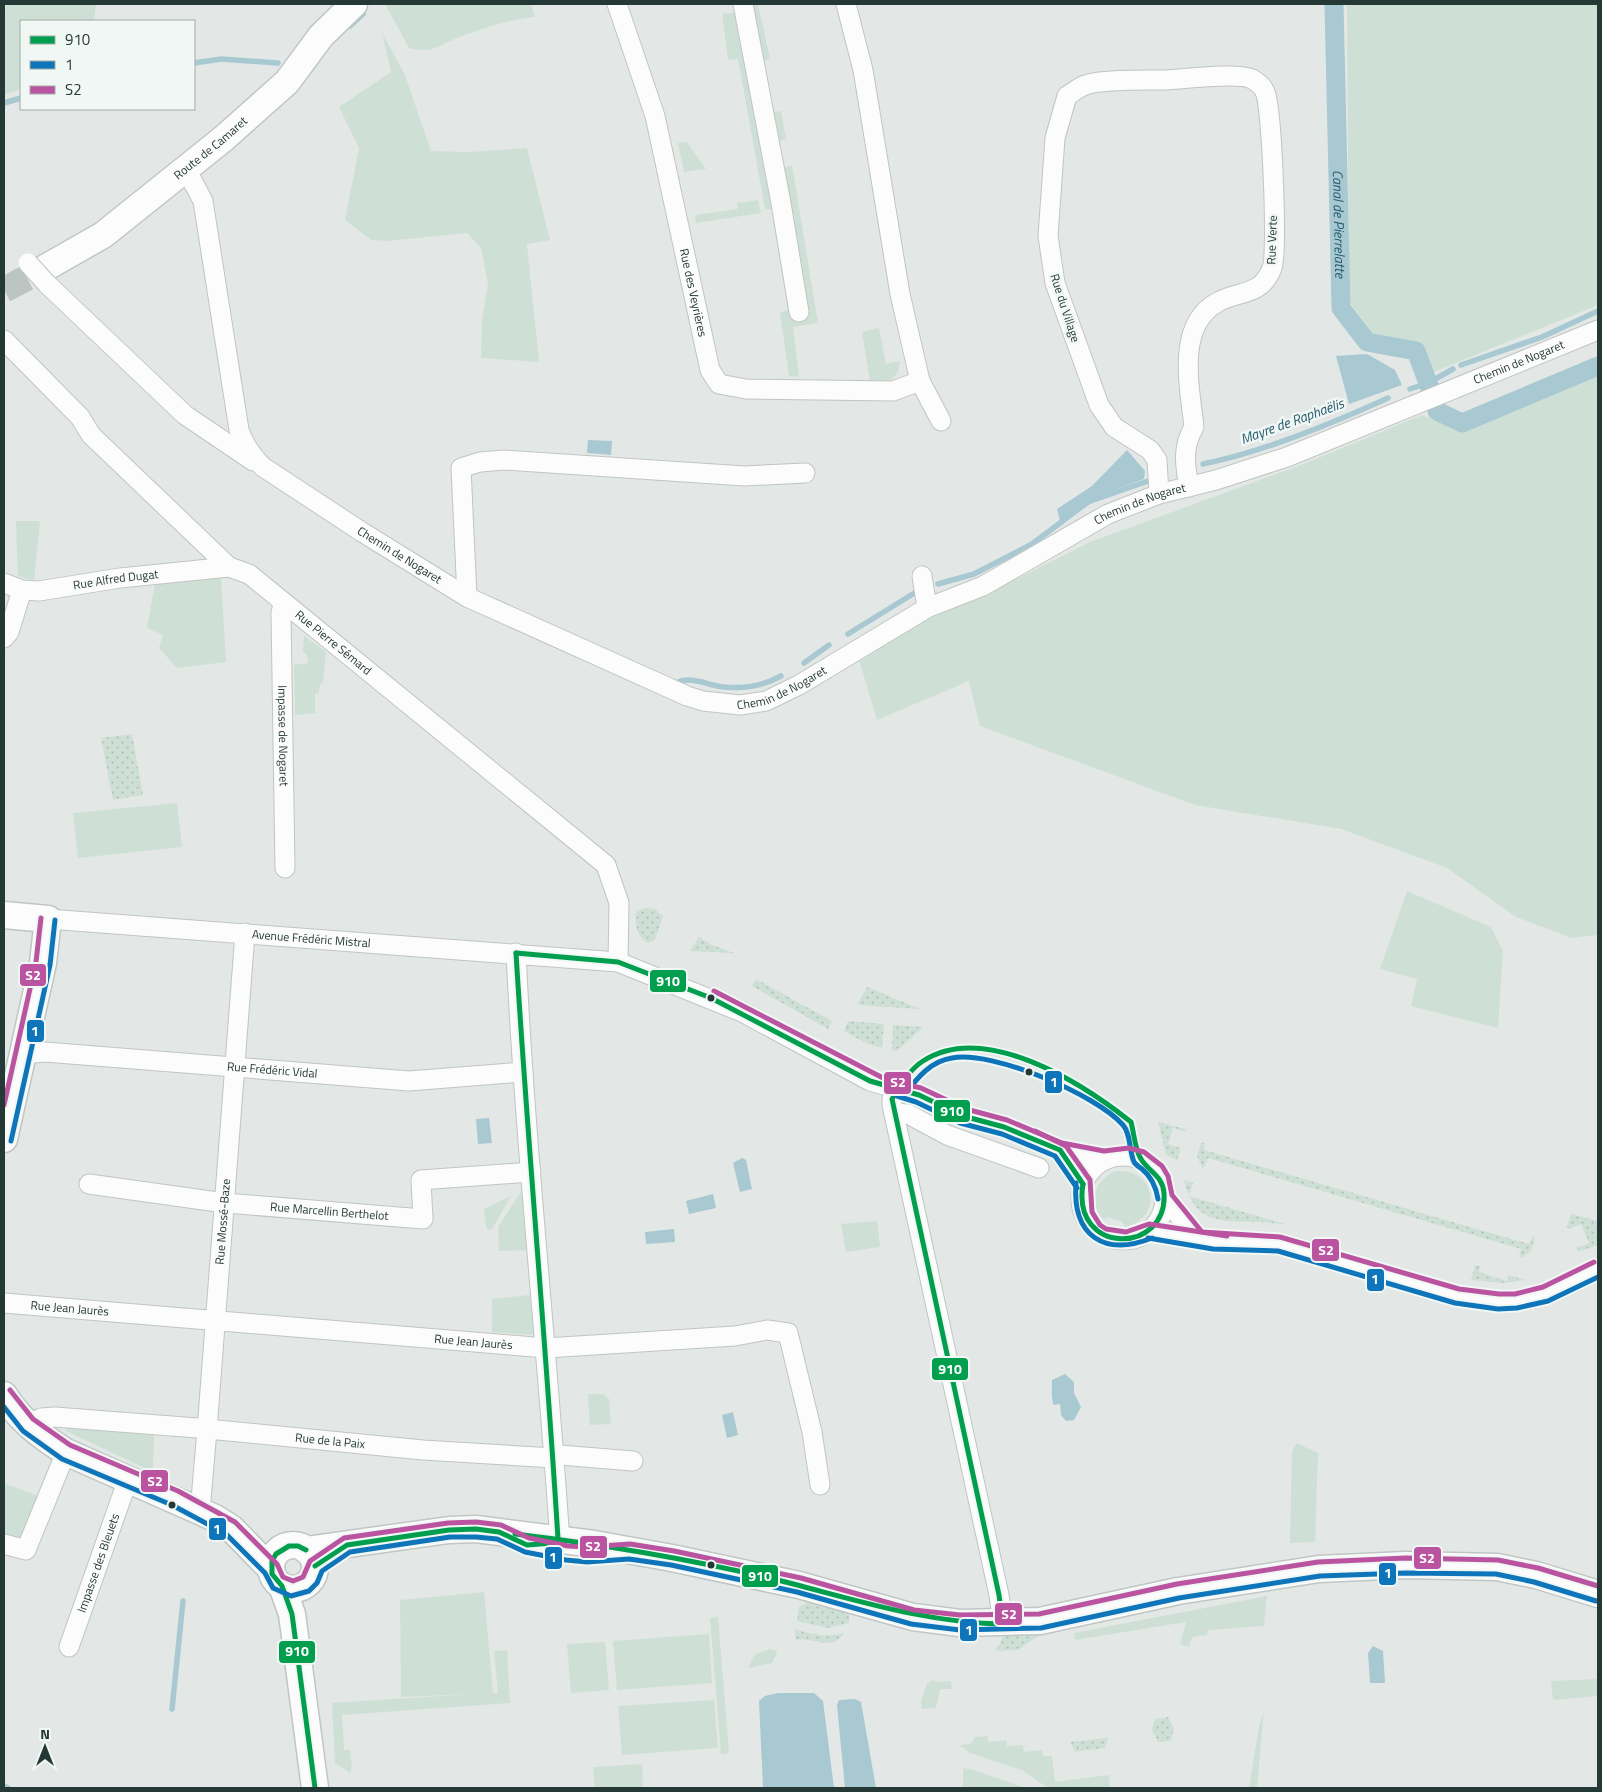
<svg xmlns="http://www.w3.org/2000/svg" width="1602" height="1792" viewBox="0 0 1602 1792" font-family="'Titillium Web',sans-serif">
  <style>
    .grass { fill: #cee0d5 }
    .garden { fill: url(#garden-dots) }
    .water { fill: #a8c8d2 }
    .lines { fill: none; stroke-linecap: round; stroke-linejoin: round }
    .stream { stroke: #a8c8d2; stroke-width: 5.5 }
    .canal { stroke: #a8c8d2; stroke-width: 19 }
    .secondary-tunnel { stroke: #bdc5c3; stroke-width: 26; stroke-dasharray: 26 13; stroke-linecap: butt }
    .street-casing { stroke: #c0c5c3; stroke-width: 21 }
    .secondary-casing { stroke: #c0c6c4; stroke-width: 29 }
    .street { stroke: #fbfcfb; stroke-width: 19 }
    .secondary { stroke: #fbfcfb; stroke-width: 26 }
    .street-bridge-casing { stroke: #c0c5c3; stroke-width: 21; stroke-linecap: butt }
    .street-bridge { stroke: #fbfcfb; stroke-width: 19 }
    .bus-1-casing { stroke: #f1f7f5; stroke-width: 9 }
    .bus-2-casing { stroke: #f1f7f5; stroke-width: 9 }
    .bus-3-casing { stroke: #f1f7f5; stroke-width: 9 }
    .bus-1 { stroke: #009e4d; stroke-width: 5 }
    .bus-2 { stroke: #0f75bb; stroke-width: 5 }
    .bus-3 { stroke: #ba54a0; stroke-width: 5 }
    .bus-dot { fill: #243935; stroke: #f1f7f5; stroke-width: 2 }
    .labels { text-anchor: middle; stroke-width: 5; stroke-linejoin: round; paint-order: stroke }
    .street-label { font-size: 12px; fill: #243935; stroke: #f1f7f5 }
    .water-label { font-size: 14px; font-style: italic; fill: #255a6e; stroke: #f1f7f5 }
    .line-badge { stroke: #f1f7f5; stroke-width: 2 }
    .badge-label { font-size: 14px; text-anchor: middle; font-weight: bold; fill: #fff }
  </style>
  <defs>
    <pattern id="garden-dots" width="8" height="8" patternUnits="userSpaceOnUse" patternTransform="scale(1.25)"><rect width="8" height="8" fill="#cee0d5"/><path d="M2 2h.1M6 6h.1" fill="none" stroke="#b1c1b7" stroke-width="1.8" stroke-linecap="round"/></pattern>
  </defs>
  <rect width="100%" height="100%" fill="#e3e8e6"/>
  <!-- grass -->
  <g class="grass">
    <path d="M6,4H96L94,21H21V89L4,95V26Z"/>
    <path d="M385,4H531L535,17C510,19 484,28 460,37C437,45 436,54 409,48Z"/>
    <path d="M735,4H758L770,59L759,62L769,113L781,111L786,139L774,143L780,170L792,165L818,323L793,327L799,377L789,376L780,313L788,310L772,209H765L738,59L728,60L722,14L736,12Z"/>
    <path d="M1347,4H1598V305L1431,373L1423,345L1373,335L1349,301Z"/>
    <path d="M382,33L405,75L431,151L469,152L527,148L550,240L527,244L539,362L481,358L482,321L488,284L481,248L467,233L388,241L371,240L345,220L359,148L339,107L391,72Z"/>
    <path d="M687,142L706,169L684,172L678,143Z"/>
    <path d="M758,200L761,213L696,223L695,215L738,209L737,203Z"/>
    <path d="M879,328L886,364L900,361L898,372L891,380L870,381L862,332Z"/>
    <path d="M1598,372V935L1572,938L1516,917L1447,868L1341,829L1195,805L980,726L969,681L877,720L859,660L926,620L981,597L1090,542L1301,465L1422,415L1461,431Z"/>
    <path d="M16,521H40L34,581L18,576Z"/>
    <path d="M221,578L226,662L177,668L159,648L163,635L147,628L155,583Z"/>
    <path d="M304,636L326,652L323,683L320,684L319,693L315,694V713L297,715L295,714L294,665L308,663L307,655L303,652Z"/>
    <path d="M177,803L182,847L78,858L73,813Z"/>
    <path d="M1407,891L1491,927L1503,951L1498,1028L1411,1006L1417,979L1380,969Z"/>
    <path d="M1116,1171C1156,1168 1164,1217 1126,1227L1122,1222L1109,1217L1103,1219C1088,1201 1094,1180 1116,1171Z"/>
    <path d="M522,1190H526L530,1250L499,1251L498,1227Z"/>
    <path d="M511,1196L492,1229L488,1230L486,1226L484,1209Z"/>
    <path d="M877,1221L880,1247L846,1252L841,1224Z"/>
    <path d="M530,1295L531,1301H533L536,1332L530,1335L492,1332V1299Z"/>
    <path d="M588,1394H603L609,1399L611,1424L590,1425Z"/>
    <path d="M63,1425L83,1429L154,1432L153,1472L66,1431Z"/>
    <path d="M1297,1443L1318,1453L1315,1542L1290,1543L1292,1451Z"/>
    <path d="M6,1484L41,1497L21,1541L4,1536V1488Z"/>
    <path d="M484,1592L493,1693H498L494,1651L507,1650L510,1703L342,1715L344,1750H350L352,1767L350,1773L335,1763L332,1703L471,1694L401,1697L400,1600Z"/>
    <path d="M1267,1596L1264,1626L1208,1630L1207,1635L1192,1637L1189,1647L1180,1644L1186,1622L1075,1640L1074,1633Z"/>
    <path d="M718,1617L729,1753L721,1754L710,1618Z"/>
    <path d="M709,1634L712,1683L617,1690L613,1641Z"/>
    <path d="M605,1642L609,1690L571,1693L567,1644Z"/>
    <path d="M770,1649L776,1651L777,1654L772,1663L748,1668L754,1655Z"/>
    <path d="M1598,1679V1696L1553,1700L1551,1681Z"/>
    <path d="M934,1680L936,1682L951,1681L952,1689H940L936,1708L922,1709L921,1701L927,1683Z"/>
    <path d="M714,1700L718,1748L622,1755L618,1706Z"/>
    <path d="M1264,1710L1257,1788H1249L1259,1727Z"/>
    <path d="M987,1736L989,1742L1006,1740L1007,1746L1023,1745L1024,1752L1042,1750L1043,1756H1052L1055,1782L1109,1775L1110,1788H1048L1022,1770L970,1753L959,1745L970,1744L975,1737Z"/>
    <path d="M642,1764L643,1788H595L593,1767Z"/>
    <path d="M963,1768L974,1770L1026,1788H963Z"/>
  </g>
  <!-- garden -->
  <g class="garden">
    <path d="M132,734L143,795L113,800L101,738Z"/>
    <path d="M645,908L655,909L663,916L655,940L648,943C636,936 635,925 636,912Z"/>
    <path d="M699,937L712,945L734,953L690,951Z"/>
    <path d="M756,979L832,1021L828,1029L752,986Z"/>
    <path d="M867,987L920,1009L857,1005Z"/>
    <path d="M848,1021L884,1024L882,1048L866,1043L844,1031Z"/>
    <path d="M893,1025L923,1027L897,1051H892Z"/>
    <path d="M1158,1122L1185,1129L1186,1132L1173,1128L1168,1144L1181,1148L1177,1160L1166,1155Z"/>
    <path d="M1201,1143H1205L1204,1150L1529,1244L1533,1236L1535,1237L1531,1251L1522,1258L1519,1257L1521,1249L1208,1158L1203,1170L1197,1156Z"/>
    <path d="M1184,1180L1193,1183L1189,1196L1288,1225C1278,1224 1267,1222 1257,1222C1219,1221 1195,1224 1184,1180Z"/>
    <path d="M1571,1214L1598,1221V1245L1578,1252L1577,1248L1589,1243L1581,1224L1569,1229L1567,1227Z"/>
    <path d="M1475,1265L1480,1266L1479,1272L1507,1281L1509,1275L1525,1280L1503,1283L1471,1280Z"/>
    <path d="M811,1600L849,1610V1623L828,1628L797,1621L799,1607Z"/>
    <path d="M795,1629C812,1634 826,1638 844,1633C833,1652 813,1637 796,1640Z"/>
    <path d="M1005,1633L1041,1634L1018,1650L996,1651Z"/>
    <path d="M1168,1717L1174,1728L1171,1741L1158,1742L1152,1730L1155,1719Z"/>
    <path d="M1108,1738L1105,1748L1075,1752L1070,1742Z"/>
  </g>
  <!-- water -->
  <g class="water">
    <path d="M1367,354L1395,370L1402,385L1349,404L1336,356Z"/>
    <path d="M588,440L612,441L611,455L587,453Z"/>
    <path d="M1127,450L1145,471L1144,479L1085,501L1060,521L1057,509L1092,486Z"/>
    <path d="M489,1118L492,1143L478,1144L476,1119Z"/>
    <path d="M742,1158L746,1160L752,1189L740,1192L733,1163Z"/>
    <path d="M713,1194L716,1208L689,1214L686,1201Z"/>
    <path d="M674,1229L675,1242L646,1244L645,1232Z"/>
    <path d="M1065,1374L1074,1382V1393L1081,1407L1074,1420L1066,1421L1061,1415L1060,1404L1054,1405C1051,1401 1052,1386 1052,1380Z"/>
    <path d="M733,1412L738,1435L727,1438L722,1415Z"/>
    <path d="M1373,1646L1383,1651L1385,1683H1370L1368,1653Z"/>
    <path d="M778,1693H814L823,1701L834,1788H763L759,1701L765,1696Z"/>
    <path d="M855,1699L861,1702L876,1788H845L837,1705L839,1700Z"/>
  </g>
  <g class="lines">
    <!-- stream -->
    <g class="stream">
      <path d="M350,26L363,14"/>
      <path d="M194,63L221,59L278,63"/>
      <path d="M4,103L21,98"/>
      <path d="M1461,365L1542,337L1598,311"/>
      <path d="M1410,389L1428,383L1453,369"/>
      <path d="M1203,464C1264,452 1331,424 1388,398"/>
      <path d="M938,584L974,574L1032,544L1088,502L1148,481"/>
      <path d="M848,634L916,592"/>
      <path d="M804,663L829,645"/>
      <path d="M678,682C693,676 709,686 724,687C745,689 763,686 781,676"/>
      <path d="M172,1709L183,1601"/>
      <path d="M4,1786L8,1788"/>
    </g>
    <!-- canal -->
    <g class="canal">
      <path id="s1" d="M1334,4L1341,308L1367,342L1416,351L1431,391"/>
      <path d="M1436,405L1437,411L1462,423L1598,366"/>
    </g>
    <!-- secondary-tunnel -->
    <path class="secondary-tunnel" d="M4,290L45,268"/>
    <!-- street casing -->
    <g class="street-casing">
      <g id="street">
        <path id="s2" d="M617,4L655,116L710,370L719,384L746,389L893,391L920,381L900,294L863,70L846,4"/>
        <path d="M743,4L781,203L799,312"/>
        <path id="s3" d="M186,169L203,201L239,430C244,445 252,456 263,467L362,532L467,597L687,696L703,701L740,705L766,701L799,685L927,608L983,586L1108,514L1159,494L1216,480L1287,457L1598,330"/>
        <path d="M47,284L185,415L253,461"/>
        <path id="s4" d="M4,340L80,417L91,435L229,567L249,574L606,865L619,903L618,962"/>
        <path d="M920,381L941,421"/>
        <path d="M1159,494L1157,460L1150,450L1114,427L1099,405L1055,283L1048,236L1055,138L1067,96C1072,93 1078,88 1083,86C1097,79 1148,80 1166,80C1184,79 1238,72 1252,79C1257,82 1263,86 1265,92C1272,106 1278,255 1272,268C1261,297 1239,290 1218,302C1175,325 1190,388 1194,427C1182,447 1185,465 1189,487"/>
        <path d="M922,576L927,608"/>
        <path id="s5" d="M4,583L22,590L39,591L120,578L229,567"/>
        <path d="M467,597L461,468L480,462L504,460L744,476L805,473"/>
        <path id="s6" d="M283,604L281,613L285,868"/>
        <path d="M4,638L9,632L22,590"/>
        <path id="s7" d="M48,919L618,962L742,1012L870,1081L919,1095L963,1116L1004,1127L1060,1150L1104,1159"/>
        <path d="M516,953C525,1145 546,1336 559,1528L557,1542L549,1544"/>
        <path id="s8" d="M23,1054L45,1052L409,1081L523,1072"/>
        <path d="M899,1089L892,1099V1105L999,1595L1003,1624"/>
        <path d="M894,1113L908,1114L947,1135L1039,1168"/>
        <path d="M1060,1150L1083,1184"/>
        <circle cx="1123" cy="1198" r="42"/>
        <path id="s9" d="M89,1184L225,1203L423,1219L421,1180L531,1172"/>
        <path d="M1165,1198L1198,1239"/>
        <path d="M1149,1231L1214,1242L1279,1244L1457,1296C1522,1309 1542,1299 1598,1269"/>
        <path id="s10" d="M4,1303L546,1348L735,1336L767,1330L788,1333L812,1432L820,1485"/>
        <path id="s11" d="M28,1425L41,1418L55,1417L197,1428L423,1450L554,1458L560,1455L633,1461"/>
        <path id="s12" d="M197,1509L201,1500L207,1430L245,933"/>
        <path d="M4,1544L26,1550L66,1452"/>
        <path id="s13" d="M69,1647L128,1479"/>
      </g>
    </g>
    <!-- secondary casing -->
    <g class="secondary-casing">
      <g id="secondary">
        <path id="s14" d="M45,268L103,235L223,139L287,82L321,36L354,4"/>
        <path d="M4,915L48,919L43,963L4,1139"/>
        <path d="M4,1395C19,1420 42,1437 66,1452L215,1518L231,1528L271,1569"/>
        <circle cx="293" cy="1567" r="22"/>
        <path d="M306,1550L449,1530L476,1529L594,1544L672,1558L799,1585L913,1617L960,1623L1040,1621L1178,1591L1319,1569L1406,1565L1497,1567L1536,1575L1598,1594"/>
        <path d="M282,1586L292,1614L315,1788"/>
      </g>
    </g>
    <!-- street -->
    <use href="#street" class="street"/>
    <!-- secondary -->
    <use href="#secondary" class="secondary"/>
    <!-- street-bridge casing -->
    <g class="street-bridge-casing">
      <path id="street-bridge" d="M28,263L47,284"/>
    </g>
    <!-- street-bridge -->
    <use href="#street-bridge" class="street-bridge"/>
    <!-- bus-1 casing -->
    <g class="bus-1-casing">
      <g id="bus-1">
        <path d="M516,953L618,962L711,998L870,1081L919,1095L963,1116L1004,1127L1060,1150L1083,1184"/>
        <path d="M515,1534C599,1544 683,1558 765,1577C845,1596 921,1623 1003,1624"/>
        <path d="M306,1550L298,1546H289L276,1554L272,1561V1574L282,1586L292,1614L315,1788"/>
        <path d="M315,1566L347,1545L449,1530L476,1529L499,1532L527,1545L553,1543L558,1539C546,1343 528,1149 516,953"/>
        <path d="M1003,1624L999,1595L892,1099C901,1085 909,1070 923,1061C985,1021 1082,1083 1131,1122C1134,1133 1135,1150 1141,1159C1149,1172 1163,1176 1164,1193C1168,1255 1071,1256 1083,1184"/>
      </g>
    </g>
    <!-- bus-2 casing -->
    <g class="bus-2-casing">
      <g id="bus-2">
        <path d="M905,1094C918,1077 931,1061 952,1058C992,1050 1097,1095 1123,1125C1131,1134 1129,1151 1134,1162C1136,1165 1139,1167 1142,1169C1152,1177 1156,1187 1158,1199"/>
        <path d="M897,1096L916,1102L960,1123L1002,1134L1055,1156L1077,1188"/>
        <path d="M11,1141L50,965L55,920"/>
        <path d="M1076,1183C1072,1236 1104,1257 1152,1238"/>
        <path d="M1148,1238L1213,1249L1278,1251L1455,1303L1498,1309L1517,1308L1548,1301L1598,1277"/>
        <path d="M4,1407L23,1431L62,1459L172,1505L226,1534L265,1573L273,1588L291,1596L309,1591L317,1583L322,1571L350,1552L450,1537H476L497,1539L525,1552L566,1560L587,1562L629,1559L671,1565L797,1592L911,1624L960,1630L1041,1628L1179,1598L1320,1576L1406,1573L1496,1574L1534,1582L1596,1601"/>
      </g>
    </g>
    <!-- bus-3 casing -->
    <g class="bus-3-casing">
      <g id="bus-3">
        <path d="M714,991L887,1080L921,1088L966,1109L1007,1120L1062,1143L1104,1151L1129,1148L1144,1152L1162,1166L1168,1176L1172,1195L1202,1232L1280,1237L1459,1289L1499,1294H1515L1543,1287L1594,1262"/>
        <path d="M4,1105L36,962L41,918"/>
        <path d="M1035,1131L1066,1146L1090,1180L1092,1212L1100,1225L1106,1229L1126,1232L1149,1224L1227,1236"/>
        <path d="M10,1390L33,1419L70,1445L178,1491L235,1522L277,1564L283,1577L293,1581L303,1577L310,1561L344,1538L448,1523L476,1522L501,1525L529,1538L568,1546L587,1547L630,1544L674,1551L801,1578L914,1610L960,1615L1039,1614L1177,1584L1318,1562L1406,1558L1498,1560L1538,1568L1598,1586"/>
      </g>
    </g>
    <!-- bus-1 -->
    <use href="#bus-1" class="bus-1"/>
    <!-- bus-2 -->
    <use href="#bus-2" class="bus-2"/>
    <!-- bus-3 -->
    <use href="#bus-3" class="bus-3"/>
  </g>
  <!-- markers -->
  <g class="bus-dot">
    <circle cx="711" cy="998" r="4.5"/>
    <circle cx="1029" cy="1072" r="4.5"/>
    <circle cx="172" cy="1505" r="4.5"/>
    <circle cx="711" cy="1565" r="4.5"/>
  </g>
  <g class="labels">
    <!-- street labels -->
    <g class="street-label">
      <text dy="4" stroke="none"><textPath href="#s14" startOffset="205">Route de Camaret</textPath></text>
      <text transform="translate(1272 240) rotate(-88)" y="4">Rue Verte</text>
      <text dy="4" stroke="none"><textPath href="#s2" startOffset="299">Rue des Veyrières</textPath></text>
      <text transform="translate(1065 308) rotate(72)" y="4">Rue du Village</text>
      <text dy="4" stroke="none"><textPath href="#s3" startOffset="1705">Chemin de Nogaret</textPath></text>
      <text dy="4" stroke="none"><textPath href="#s3" startOffset="1300">Chemin de Nogaret</textPath></text>
      <text dy="4" stroke="none"><textPath href="#s3" startOffset="475">Chemin de Nogaret</textPath></text>
      <text dy="4" stroke="none"><textPath href="#s5" startOffset="114">Rue Alfred Dugat</textPath></text>
      <text dy="4" stroke="none"><textPath href="#s4" startOffset="450">Rue Pierre Sémard</textPath></text>
      <text dy="4" stroke="none"><textPath href="#s3" startOffset="895">Chemin de Nogaret</textPath></text>
      <text dy="4" stroke="none"><textPath href="#s6" startOffset="132">Impasse de Nogaret</textPath></text>
      <text dy="4" stroke="none"><textPath href="#s7" startOffset="264">Avenue Frédéric Mistral</textPath></text>
      <text dy="4" stroke="none"><textPath href="#s8" startOffset="250">Rue Frédéric Vidal</textPath></text>
      <text dy="4" stroke="none"><textPath href="#s9" startOffset="242">Rue Marcellin Berthelot</textPath></text>
      <text dy="4" stroke="none"><textPath href="#s12" startOffset="289">Rue Mossé-Baze</textPath></text>
      <text dy="4" stroke="none"><textPath href="#s10" startOffset="66">Rue Jean Jaurès</textPath></text>
      <text dy="4" stroke="none"><textPath href="#s10" startOffset="471">Rue Jean Jaurès</textPath></text>
      <text dy="4" stroke="none"><textPath href="#s11" startOffset="305">Rue de la Paix</textPath></text>
      <text dy="4" stroke="none"><textPath href="#s13" startOffset="89">Impasse des Bleuets</textPath></text>
    </g>
    <!-- water labels -->
    <g class="water-label">
      <text dy="5" stroke="none"><textPath href="#s1" startOffset="220">Canal de Pierrelatte</textPath></text>
      <text transform="translate(1292 421) rotate(-20)" y="5">Mayre de Raphaëlis</text>
    </g>
  </g>
  <g class="line-badge">
    <rect x="19" y="963" width="28" height="24" rx="5" fill="#ba54a0"/>
    <rect x="649" y="969" width="38" height="24" rx="5" fill="#009e4d"/>
    <rect x="26" y="1019" width="19" height="24" rx="5" fill="#0f75bb"/>
    <rect x="1044" y="1070" width="19" height="24" rx="5" fill="#0f75bb"/>
    <rect x="883" y="1071" width="29" height="24" rx="5" fill="#ba54a0"/>
    <rect x="933" y="1099" width="38" height="24" rx="5" fill="#009e4d"/>
    <rect x="1311" y="1238" width="29" height="24" rx="5" fill="#ba54a0"/>
    <rect x="1366" y="1268" width="19" height="24" rx="5" fill="#0f75bb"/>
    <rect x="931" y="1357" width="38" height="24" rx="5" fill="#009e4d"/>
    <rect x="140" y="1469" width="29" height="24" rx="5" fill="#ba54a0"/>
    <rect x="208" y="1517" width="19" height="24" rx="5" fill="#0f75bb"/>
    <rect x="579" y="1535" width="29" height="24" rx="5" fill="#ba54a0"/>
    <rect x="544" y="1546" width="19" height="24" rx="5" fill="#0f75bb"/>
    <rect x="1413" y="1546" width="29" height="24" rx="5" fill="#ba54a0"/>
    <rect x="1378" y="1562" width="19" height="24" rx="5" fill="#0f75bb"/>
    <rect x="741" y="1564" width="38" height="24" rx="5" fill="#009e4d"/>
    <rect x="994" y="1602" width="29" height="24" rx="5" fill="#ba54a0"/>
    <rect x="959" y="1618" width="19" height="24" rx="5" fill="#0f75bb"/>
    <rect x="278" y="1640" width="38" height="24" rx="5" fill="#009e4d"/>
  </g>
  <g class="badge-label">
    <text x="33" y="980">S2</text>
    <text x="668" y="986">910</text>
    <text x="35" y="1036">1</text>
    <text x="1054" y="1087">1</text>
    <text x="898" y="1087">S2</text>
    <text x="952" y="1116">910</text>
    <text x="1326" y="1255">S2</text>
    <text x="1375" y="1284">1</text>
    <text x="950" y="1374">910</text>
    <text x="155" y="1486">S2</text>
    <text x="217" y="1534">1</text>
    <text x="593" y="1551">S2</text>
    <text x="553" y="1562">1</text>
    <text x="1427" y="1563">S2</text>
    <text x="1388" y="1578">1</text>
    <text x="760" y="1581">910</text>
    <text x="1009" y="1619">S2</text>
    <text x="969" y="1635">1</text>
    <text x="297" y="1656">910</text>
  </g>
  <!-- border -->
  <rect width="1602" height="1792" fill="none" stroke="#243935" stroke-width="10"/>
  <!-- legend -->
  <rect x="20" y="20" width="175" height="90" fill="#f1f7f5" stroke="#9faba8"/>
  <rect x="30" y="36" width="25" height="8" fill="#009e4d" stroke="#9faba8"/>
  <text x="65" y="45" font-size="15" fill="#243935">910</text>
  <rect x="30" y="61" width="25" height="8" fill="#0f75bb" stroke="#9faba8"/>
  <text x="65" y="70" font-size="15" fill="#243935">1</text>
  <rect x="30" y="86" width="25" height="8" fill="#ba54a0" stroke="#9faba8"/>
  <text x="65" y="95" font-size="15" fill="#243935">S2</text>
  <!-- north arrow -->
  <g transform="translate(45 1747)" stroke="#f1f7f5" stroke-width="4" paint-order="stroke">
  <path d="M0-4L9 19L0 12L-9 19Z" fill="#243935"/>
  <text y="-8" font-size="14" font-weight="bold" text-anchor="middle" fill="#243935">N</text>
  </g>
</svg>
